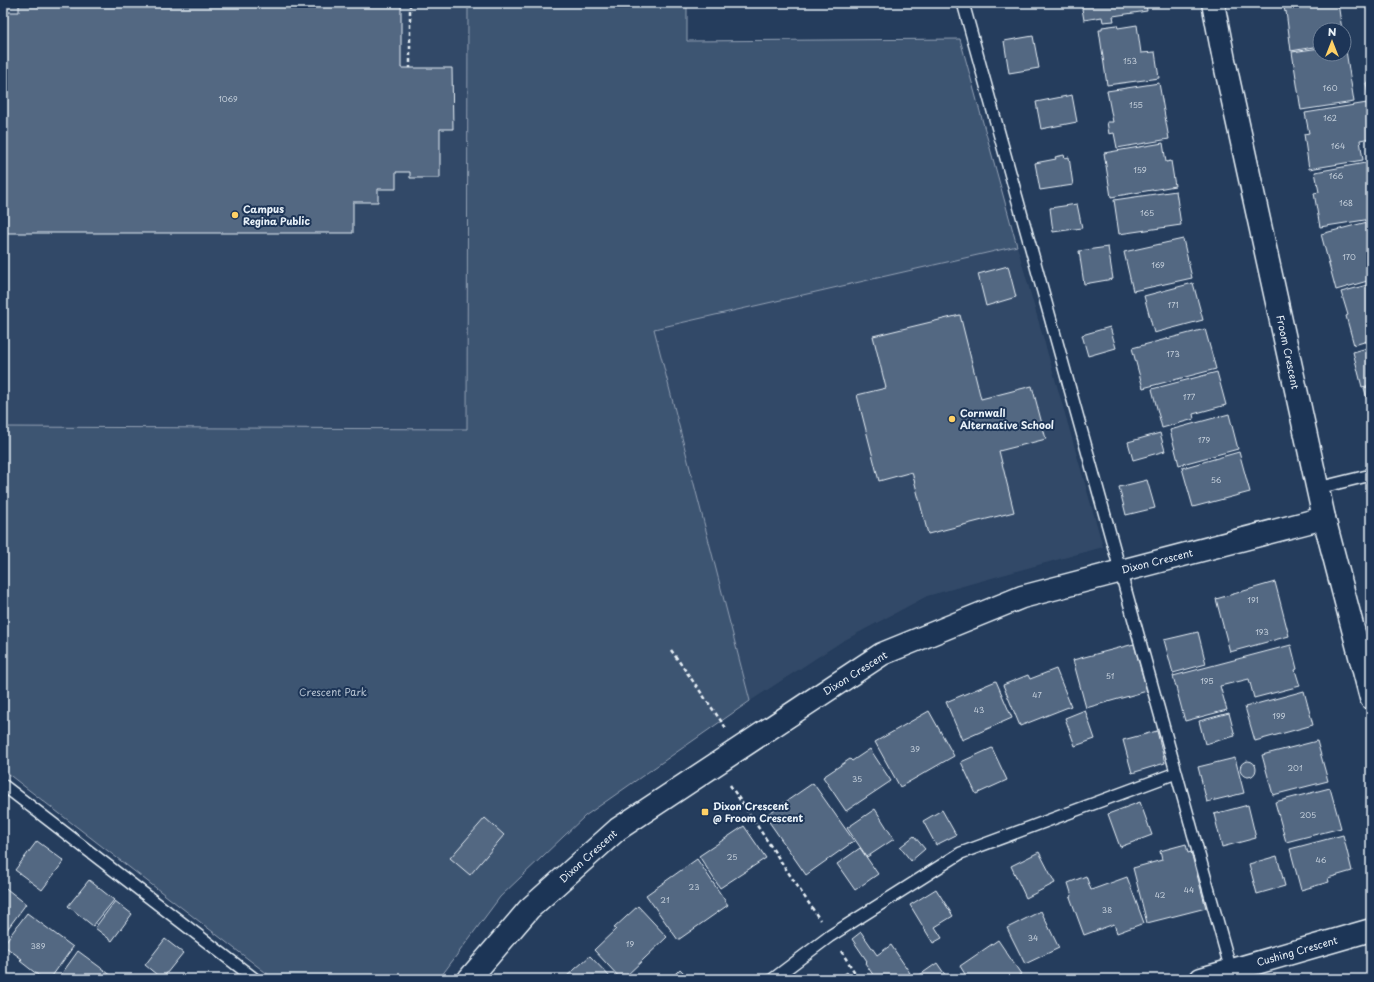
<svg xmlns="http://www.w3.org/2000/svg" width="1374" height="982" viewBox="0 0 1374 982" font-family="'Playpen Sans',sans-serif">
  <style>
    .built { fill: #334a68 }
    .green { fill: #3e5472; stroke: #93a2b5 }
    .building { fill: #536782; stroke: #e8f1f8 }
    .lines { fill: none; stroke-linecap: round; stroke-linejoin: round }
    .lane-casing { stroke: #e8f1f8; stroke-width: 14 }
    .street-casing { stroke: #e8f1f8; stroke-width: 25 }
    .path { stroke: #e8f1f8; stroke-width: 2.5; stroke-dasharray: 4 3; stroke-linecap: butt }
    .lane { stroke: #1d3557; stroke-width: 11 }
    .street { stroke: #1d3557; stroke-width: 22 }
    .poi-dot { fill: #ffd166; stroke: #1d3557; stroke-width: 1.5 }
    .labels { text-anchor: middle; stroke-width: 4; stroke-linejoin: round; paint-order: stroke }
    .number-label { font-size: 8px; fill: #c3ceda }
    .poi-label { font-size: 10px; font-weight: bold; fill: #e8f1f8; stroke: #1d3557; text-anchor: start }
    .street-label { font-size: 10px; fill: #e8f1f8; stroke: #1d3557 }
    .park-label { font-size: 10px; fill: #b5c2d0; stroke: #1d3557 }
  </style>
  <rect width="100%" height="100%" fill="#253d5d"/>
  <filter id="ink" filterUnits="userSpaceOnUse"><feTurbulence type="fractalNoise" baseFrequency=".025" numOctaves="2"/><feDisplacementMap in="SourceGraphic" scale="8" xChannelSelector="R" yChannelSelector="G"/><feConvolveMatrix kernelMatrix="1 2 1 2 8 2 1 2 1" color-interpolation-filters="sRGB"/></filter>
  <g filter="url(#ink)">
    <!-- built -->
    <g class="built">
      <path d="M3,3H468L467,429L3,427Z"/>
      <path d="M1017,246L1103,547L927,596L841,642L750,701L654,329Z"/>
    </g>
    <!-- green -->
    <path class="green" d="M468,3H687V41L960,39L1017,246L654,329L750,701L585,816L500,897L439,979H274L3,770V427L467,429Z"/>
    <!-- building -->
    <g class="building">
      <path d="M19,3H401V68H452L453,129H440V178H410V172H396V189H378V202H353V233H3V12H19Z"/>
      <path d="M1081,3H1146L1147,11L1113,16L1114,21L1103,22L1102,17L1084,20Z"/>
      <path d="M1283,3H1338L1342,30H1320V46L1291,51L1286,11L1285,12Z"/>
      <path d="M1117,25L1118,28L1137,25L1141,53L1155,52L1159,78L1107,85L1099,30H1102V27Z"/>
      <path d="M1033,36L1039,68L1009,73L1004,41Z"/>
      <path d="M1344,44H1345L1354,102L1301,110L1292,52L1320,48V54H1344Z"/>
      <path d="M1371,82V100H1369L1366,83Z"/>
      <path d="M1159,83L1169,139L1117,148L1114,133L1109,134L1107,122H1113L1107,91Z"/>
      <path d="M1072,95L1077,122L1041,129L1036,102Z"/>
      <path d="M1367,103L1371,138L1360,140L1363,160L1309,169L1304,134L1309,133L1305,113Z"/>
      <path d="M1163,143L1166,162L1171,161L1175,186L1111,197L1104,153Z"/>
      <path d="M1064,155L1065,158L1069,157L1073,185L1040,190L1035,163L1056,159L1055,157Z"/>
      <path d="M1371,162V197H1370L1371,219L1320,227L1314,193L1319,192L1315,172Z"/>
      <path d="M1176,191L1181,225L1119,234L1114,200Z"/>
      <path d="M1077,204L1082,228L1053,232L1050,208Z"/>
      <path d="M1371,221V280L1336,290L1321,234Z"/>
      <path d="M1183,239L1192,278L1133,291L1124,252Z"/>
      <path d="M1108,247L1113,279L1084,284L1079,251Z"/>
      <path d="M1008,266L1016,297L986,306L978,274Z"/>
      <path d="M1193,283L1203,320L1154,333L1144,296Z"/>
      <path d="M1371,284V340L1354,345L1346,316L1348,315L1341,292Z"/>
      <path d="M960,315L981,399L1032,386L1046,439L999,451L1014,512L928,534L912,472L879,481L857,395L886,388L873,336Z"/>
      <path d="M1110,327L1116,348L1088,356L1082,335Z"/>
      <path d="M1205,329L1216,369L1143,388L1132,348Z"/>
      <path d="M1371,347V385L1362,387L1353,352Z"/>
      <path d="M1217,372L1226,405L1193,414L1194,419L1162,428L1152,389Z"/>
      <path d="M1371,386V404L1369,405L1364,388Z"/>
      <path d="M1229,414L1238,449L1179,465L1170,430Z"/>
      <path d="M1160,433L1165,451L1133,460L1128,442Z"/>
      <path d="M1239,452L1250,492L1193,507L1182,468Z"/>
      <path d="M1147,480L1155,508L1126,515L1119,487Z"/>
      <path d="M1275,582L1289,636L1230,652L1216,599Z"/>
      <path d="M1198,632L1206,664L1173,673L1164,640Z"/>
      <path d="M1134,644L1147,691L1086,708L1073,660Z"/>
      <path d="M1291,645L1297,669L1295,670L1300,686L1254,698L1249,679L1220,686L1227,710L1185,721L1173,676Z"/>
      <path d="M1056,669L1071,706L1020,726L1003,685L1028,675L1030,679Z"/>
      <path d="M996,681L1012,718L962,740L946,702Z"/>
      <path d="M1304,691L1313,725L1255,741L1245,707Z"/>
      <path d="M1085,710L1095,739L1075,746L1065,718Z"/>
      <path d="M929,711L954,756L900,787L875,742Z"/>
      <path d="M1229,713L1235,736L1205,744L1199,721Z"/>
      <path d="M1157,731L1165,763L1132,773L1123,740Z"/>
      <path d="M1317,741L1328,781L1273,795L1262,755Z"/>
      <path d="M992,748L1007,780L976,794L961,762Z"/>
      <path d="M870,749L891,781L846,811L823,777L850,759L852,761Z"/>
      <path d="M1235,758L1244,793L1207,802L1198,767Z"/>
      <circle cx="1248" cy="769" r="8"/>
      <path d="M813,783L854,841L806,875L765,816Z"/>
      <path d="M1330,788L1341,828L1286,842L1275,802Z"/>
      <path d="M1140,802L1152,835L1120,847L1108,814Z"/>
      <path d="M1248,805L1256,838L1222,847L1214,814Z"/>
      <path d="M875,809L894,839L867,857L847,828Z"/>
      <path d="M942,810L956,835L936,845L923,821Z"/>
      <path d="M485,818L504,835L470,875L450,858Z"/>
      <path d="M744,826L766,858L720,888L699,856Z"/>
      <path d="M1343,835L1352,871L1328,878L1329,882L1301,890L1290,849Z"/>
      <path d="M914,836L925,849L911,861L900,847Z"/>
      <path d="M37,841L64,861L42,890L15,870Z"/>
      <path d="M1186,844L1188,853L1191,852L1206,908L1147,923L1133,868L1162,860L1160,851Z"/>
      <path d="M860,848L878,874L855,890L837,864Z"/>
      <path d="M1039,852L1055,883L1026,898L1011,866Z"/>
      <path d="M1277,856L1285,886L1257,894L1249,864Z"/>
      <path d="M697,859L728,905L678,940L646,895Z"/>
      <path d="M1086,876L1091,890L1127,877L1144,923L1117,933L1114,924L1084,935L1070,897L1072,896L1068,883Z"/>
      <path d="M89,880L114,900L93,926L68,906Z"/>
      <path d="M3,886L26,904L3,935Z"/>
      <path d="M936,889L953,916L935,927L942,938L933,943L910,905Z"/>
      <path d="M115,901L132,914L112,941L95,928Z"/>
      <path d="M638,906L667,937L623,979H621L594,950L616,929L614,928Z"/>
      <path d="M1041,911L1059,948L1025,964L1007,928Z"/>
      <path d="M27,913L73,947L50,979H43L20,961L22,959L3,945Z"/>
      <path d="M861,932L877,955L891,945L910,973L901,979H876L865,963L867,961L852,939Z"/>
      <path d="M165,939L183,953L162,979L145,965Z"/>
      <path d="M998,940L1021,974L1014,979H968L960,966Z"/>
      <path d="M78,951L116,979H58Z"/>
      <path d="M590,956L612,979H570L567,976Z"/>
      <path d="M937,963L948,979H914Z"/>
      <path d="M680,969L690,979H670Z"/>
      <path d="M847,972L852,979H837Z"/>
    </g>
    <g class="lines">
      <!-- lane casing -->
      <g class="lane-casing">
        <g id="lane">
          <path d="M963,3L1232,974"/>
          <path d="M1318,488L1371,475"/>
          <path d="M3,785L255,979"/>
          <path d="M773,979L830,936L961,853L1176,773"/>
        </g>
      </g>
      <!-- street casing -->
      <g class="street-casing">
        <g id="street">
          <path d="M1213,3L1224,60L1324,518L1371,698"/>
          <path d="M469,979L529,909L618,829L882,654L1022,597L1324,518"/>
          <path d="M1201,979L1371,930"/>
        </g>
      </g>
      <!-- path -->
      <g class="path">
        <path d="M410,3V68"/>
        <path d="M671,650L726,728"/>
        <path d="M730,785L820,920"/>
        <path d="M841,951L859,979"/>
      </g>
      <!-- lane -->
      <use href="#lane" class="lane"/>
      <!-- street -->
      <use href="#street" class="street"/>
    </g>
  </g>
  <!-- markers -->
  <g class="poi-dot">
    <circle cx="235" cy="215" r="4"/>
    <circle cx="952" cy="419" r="4"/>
    <rect x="701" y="808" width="8" height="8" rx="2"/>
  </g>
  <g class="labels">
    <!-- number labels -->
    <g class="number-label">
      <text x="1130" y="64">153</text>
      <text x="1330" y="91">160</text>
      <text x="228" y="102">1069</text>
      <text x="1136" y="108">155</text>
      <text x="1330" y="121">162</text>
      <text x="1338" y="149">164</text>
      <text x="1140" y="173">159</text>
      <text x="1336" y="179">166</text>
      <text x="1346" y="206">168</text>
      <text x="1147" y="216">165</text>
      <text x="1349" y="260">170</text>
      <text x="1158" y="268">169</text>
      <text x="1173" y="308">171</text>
      <text x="1173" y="357">173</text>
      <text x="1189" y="400">177</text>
      <text x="1204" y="443">179</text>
      <text x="1216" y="483">56</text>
      <text x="1253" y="603">191</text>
      <text x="1262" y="635">193</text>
      <text x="1110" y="679">51</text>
      <text x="1207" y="684">195</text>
      <text x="1037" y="698">47</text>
      <text x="979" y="713">43</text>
      <text x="1279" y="719">199</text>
      <text x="915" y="752">39</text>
      <text x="1295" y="771">201</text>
      <text x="857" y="782">35</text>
      <text x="1308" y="818">205</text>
      <text x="732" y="860">25</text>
      <text x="1321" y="863">46</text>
      <text x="694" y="890">23</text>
      <text x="1189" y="893">44</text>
      <text x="1160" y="898">42</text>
      <text x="665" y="903">21</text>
      <text x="1107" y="913">38</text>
      <text x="1033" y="941">34</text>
      <text x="630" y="947">19</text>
      <text x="38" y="949">389</text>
    </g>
    <!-- poi labels -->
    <g class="poi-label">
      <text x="243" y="213">Campus<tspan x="243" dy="12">Regina Public</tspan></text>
      <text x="960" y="417">Cornwall<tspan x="960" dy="12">Alternative School</tspan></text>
      <text x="713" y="810">Dixon Crescent<tspan x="713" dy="12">@ Froom Crescent</tspan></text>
    </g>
    <!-- street labels -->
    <g class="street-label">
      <text transform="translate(1288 352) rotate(78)" y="4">Froom Crescent</text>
      <text transform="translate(1157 561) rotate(-14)" y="4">Dixon Crescent</text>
      <text transform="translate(855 673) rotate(-32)" y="4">Dixon Crescent</text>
      <text transform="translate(588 856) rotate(-42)" y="4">Dixon Crescent</text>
      <text transform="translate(1297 951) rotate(-16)" y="4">Cushing Crescent</text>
    </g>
    <!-- park labels -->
    <g class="park-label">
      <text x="333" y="696">Crescent Park</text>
    </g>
  </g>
  <!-- margin -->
  <rect width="1374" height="982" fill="none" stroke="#1d3557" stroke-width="16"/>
  <rect x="8" y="8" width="1358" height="966" fill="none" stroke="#e8f1f8" stroke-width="1.5" filter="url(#ink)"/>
  <!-- north arrow -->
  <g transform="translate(1332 42)"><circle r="19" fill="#1d3557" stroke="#6e8097"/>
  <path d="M0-3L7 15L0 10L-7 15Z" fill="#ffd166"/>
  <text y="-6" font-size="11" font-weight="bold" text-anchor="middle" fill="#e8f1f8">N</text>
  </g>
</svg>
